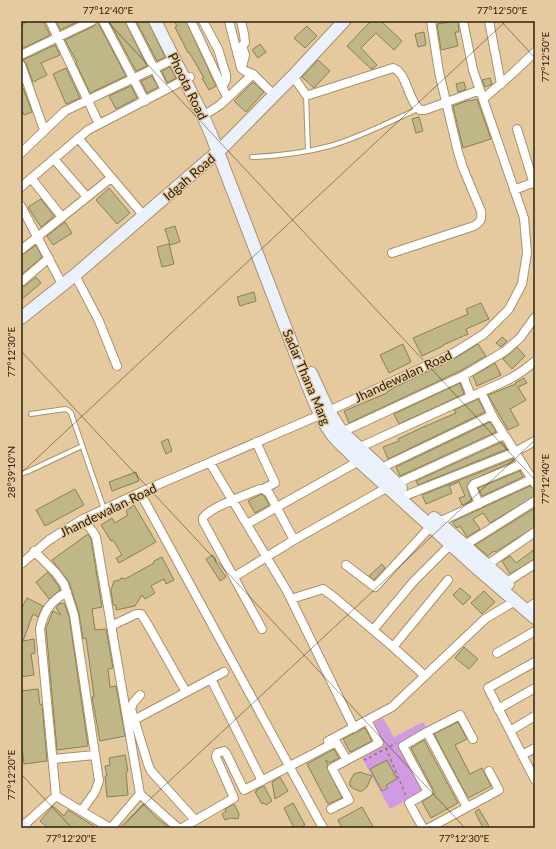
<svg xmlns="http://www.w3.org/2000/svg" width="556" height="849" font-family="Lato,sans-serif">
  <rect width="100%" height="100%" fill="#e5c99f"/>
  <path fill="#d19be3" d="M383 718 394 737 423 722 428 730 400 746 424 791 390 809 361 756 383 744 373 724Z"/>
  <path fill="#c0b788" stroke="#898053" d="M21 21H43L50 35 21 49Z
    M59 21H79L60 30 57 22Z
    M97 21 126 76 90 93 76 63 77 62 65 40 94 26Z
    M109 21H125L147 66 136 71Z
    M136 21H148L165 57 157 61Z
    M174 21H186L216 86 209 90 202 78H204L189 52 188 53 175 27 177 26Z
    M371 21H381L402 41 394 50 376 33 361 48 377 65 374 68 371 69 347 46Z
    M458 21 459 32H455L458 46 441 50 437 24Z
    M307 26 317 36 305 48 294 38Z
    M424 32 426 45 418 47 415 34Z
    M260 44 266 52 258 58 252 50Z
    M55 45 60 55 41 63 47 75 33 82 26 63 23 60Z
    M318 60 330 71 314 88 302 77Z
    M170 67 176 78 167 83 162 71Z
    M66 68 80 98 66 104 53 74Z
    M152 76 158 87 147 93 141 81Z
    M490 78 492 84 485 87 482 80Z
    M253 82 264 92 246 112 234 101Z
    M464 82 466 89 458 92 456 84Z
    M131 86 137 98 116 109 109 96Z
    M21 88H23L32 112 24 115 21 108Z
    M477 99 491 139 463 148 453 106 469 100 470 101Z
    M419 117 423 131 416 133 412 119Z
    M109 188 130 213 117 224 96 200Z
    M41 199 54 216 41 227 28 207Z
    M65 222 72 233 53 245 47 236Z
    M175 226 180 242 170 245 165 229Z
    M169 244 174 264 162 267 157 247Z
    M36 245 42 257 21 275V255L24 254Z
    M36 277 41 283 21 300V287L25 286Z
    M254 292 256 301 240 306 237 297Z
    M481 303 489 319 466 329 468 334 443 345V346L422 356 413 338 468 314 466 309Z
    M502 337 507 341 501 347 496 343Z
    M403 344 411 362 389 373 380 355Z
    M478 344 486 356 460 371 349 423 344 411 387 393V392L395 387 454 359Z
    M517 347 525 356 512 369 503 359Z
    M495 363 501 375 477 386 473 376Z
    M524 378 527 383 518 387 526 400 510 409 519 425 508 430 488 395 516 384 515 383Z
    M460 383 464 394 399 424 394 414Z
    M478 399 485 412 388 459 383 447 399 441 398 439 419 429 456 413 454 410Z
    M490 422 496 432 400 476 396 467Z
    M168 439 172 451 166 454 161 442Z
    M502 442 507 449 418 485 416 481Z
    M513 459 514 461 470 481 467 487 472 501 462 505 459 498 465 496 459 482 449 486 452 493 426 504 422 495Z
    M520 471 523 477 482 496 478 488Z
    M136 472 139 481 112 491 109 482Z
    M530 486 535 489V496L490 523 483 513 473 519 480 529 467 537 460 526 457 528 452 522Z
    M75 489 84 505 45 526 36 510Z
    M261 494 265 497 269 505 255 513 248 501Z
    M134 505 156 542 119 563 116 558 122 555 113 540 111 541 101 525 112 518 115 523 128 515 126 511Z
    M535 508V527L495 552 494 551 488 556 475 545Z
    M88 534 91 539 102 607 92 609 95 630 106 629 113 668 108 669 110 687 116 686 125 736 100 741 92 697H94L93 689 86 638 83 639 79 613 69 582 52 560Z
    M535 549V559L510 574 502 561 510 556 516 563Z
    M213 555 216 560 215 561 226 577 220 581 206 559Z
    M162 557 174 580 166 584 164 579 151 586 155 593 145 599 142 595 135 606 116 610V605H113L111 590 114 581 120 580 121 578 125 579 154 563V561Z
    M382 564 385 568 374 580 369 576Z
    M48 572 59 587 60 590 49 599 36 582Z
    M460 588 471 597 463 605 453 595Z
    M484 591 495 602 482 614 471 603Z
    M27 598 43 606 38 617 33 614 23 641 34 639 35 653 31 654 34 675 21 677V609Z
    M64 603 69 616 88 746 57 750 46 628 53 611 61 615 56 608 59 604Z
    M464 647 478 659 469 669 455 658Z
    M38 689 40 705 42 704 47 761 24 764 21 738V691Z
    M458 722 467 739 455 745 470 774 482 768 491 786 468 798 434 734Z
    M365 728 372 741 350 752 343 739Z
    M424 740 458 803 431 818 422 802 435 793 411 748Z
    M334 749 339 758 329 763 326 760V761L328 765 327 768 342 798 328 804 307 764Z
    M125 755 128 771 126 772 128 795 107 797 105 776H107L105 766 110 765 109 758Z
    M387 760 397 779 386 785 388 788 382 791 370 769Z
    M360 772 372 776 367 787 362 791H359L354 789 350 786V781L354 774Z
    M280 777 288 791 275 799 272 782Z
    M264 786 272 801 266 805 264 803 262 804 255 792 257 791 256 790Z
    M293 803 305 825 299 828H294L284 808Z
    M143 804 158 819 170 828H122Z
    M234 804 239 814 238 819 231 818 225 820 222 814 226 811 225 809Z
    M53 806 64 816 68 810 97 828H48L40 821Z
    M362 807 374 828H342L338 820Z
    M479 809 490 828H483L475 812Z"/>
  <g fill="none" stroke-linecap="round" stroke-linejoin="round">
    <defs>
      <path id="lane" d="M306 95 308 151
        M252 157C279 156 304 153 330 146 361 137 389 122 418 109
        M31 414 65 409 68 410 71 413 104 509
        M21 474 29 471 82 446"/>
      <path id="street" d="M50 21 99 124
        M103 21 145 101
        M130 21 165 90
        M191 21 227 97
        M203 21 218 49 226 75V80L222 87
        M229 21 241 68 245 71 253 74 274 95
        M241 21 244 34 245 43 242 46 245 55 242 67
        M489 21 501 84
        M21 55 92 21
        M21 65 44 130
        M293 76 306 95H309L393 68C407 72 408 101 420 110H425L480 90
        M483 99 513 73 535 52
        M203 116 220 105 253 74
        M517 129 534 184
        M78 138 144 216
        M21 153 65 111 174 59
        M54 159 87 197
        M31 178 62 217
        M21 187 88 130 190 77
        M514 190 532 183 535 184
        M21 206 62 284
        M21 250 111 178
        M392 253 474 226C481 222 482 219 481 211L463 168 458 152 439 72 431 21
        M75 275 99 321 117 366
        M21 282 49 258
        M463 376 471 396
        M481 392C500 384 519 376 535 361
        M492 415 504 435
        M342 432 463 376 505 351 520 338 535 317
        M256 442 275 483 263 489
        M358 448 481 392 492 415 381 468
        M210 463 287 591 354 728
        M535 477 532 479 515 452 535 441
        M396 484 501 436 506 437 515 452 407 495
        M144 500 323 828
        M479 504 472 487 474 484 522 464
        M83 519 93 532 96 537 140 794 178 828
        M439 522 532 479 535 484
        M247 524 359 461
        M465 545 535 501
        M34 551 56 573 64 584 74 615 99 781 95 792 82 810
        M21 564 49 540 83 519 143 491 320 415 452 354 484 334 509 309 522 284 527 253 524 218 473 70 463 21
        M346 565 375 587 431 526
        M487 565 535 532
        M234 577 294 540 388 487
        M507 582 535 564
        M291 599 323 589 334 597 393 647 424 675
        M525 610 535 603
        M111 626 136 614H141L148 625 186 692
        M262 629 203 521V518C208 508 248 494 260 489H263L269 493 294 540
        M373 630 414 581 451 544
        M393 647 448 580
        M497 653 535 631
        M535 662 488 688 535 780
        M211 679 262 781
        M140 695 133 703 131 709 148 764 151 771 195 820
        M498 709 535 688
        M134 720 224 672
        M510 731 535 716
        M328 741 392 707 485 619 515 601
        M522 755 535 748
        M53 759 95 755
        M56 796 40 629C44 610 51 601 67 592
        M56 796 110 828
        M467 807 427 732 460 715 473 739
        M331 809 349 800 332 768 347 760
        M23 826 56 796
        M111 828 140 794
        M182 828 234 798 216 757 217 753 224 751 226 753 244 790 336 742 347 760 379 743 370 726
        M423 828 409 803 428 792 403 746 427 732
        M429 828 499 790 489 771"/>
      <path id="secondary" d="M155 21 203 116 211 134 308 386C315 403 322 422 334 437 339 443 346 449 352 455L479 570 535 618
        M21 318 75 275 222 148 293 76 344 21
        M311 373 328 410 342 432 381 468 401 488
        M434 518 508 584
        M21 825 25 828"/>
    </defs>
    <use href="#lane" stroke="#ab9169" stroke-width="6"/>
    <use href="#street" stroke="#ab9169" stroke-width="10"/>
    <use href="#secondary" stroke="#ab9169" stroke-width="14"/>
    <path stroke="#8f7b5d" stroke-width="1.5" stroke-dasharray="3 3" stroke-linecap="butt" d="M386 748 406 796
      M364 759 365 760 396 743"/>
    <use href="#lane" stroke="#fff" stroke-width="4"/>
    <use href="#street" stroke="#fff" stroke-width="8"/>
    <use href="#secondary" stroke="#eaf1fb" stroke-width="12"/>
  </g>
  <path fill="none" stroke="#2b2010" stroke-width="1" stroke-opacity="0.45" d="M107 21 535 480M501 21 535 58M21 26 27 21M21 351 465 828M21 473 506 21M21 774 72 828M119 828 535 440"/>
  <g text-anchor="middle" stroke-width="3" stroke-linejoin="round" paint-order="stroke">
    <g font-size="13" fill="#2b2010" stroke="#e5c99f">
      <text transform="translate(188 86) rotate(64)" y="5">Phoota Road</text>
      <text transform="translate(189 177) rotate(-41)" y="5">Idgah Road</text>
      <text transform="translate(403 376) rotate(-25)" y="5">Jhandewalan Road</text>
      <text transform="translate(307 377) rotate(67)" y="5">Sadar Thana Marg</text>
      <text transform="translate(108 510) rotate(-26)" y="5">Jhandewalan Road</text>
    </g>
  </g>
  <rect width="556" height="849" fill="none" stroke="#e5c99f" stroke-width="44"/>
  <rect x="22" y="22" width="512" height="805" fill="none" stroke="#2b2010" stroke-width="1.5"/>
  <g font-size="10" text-anchor="middle" fill="#2b2010">
    <text x="108" y="14">77°12'40"E</text>
    <text x="502" y="14">77°12'50"E</text>
    <text transform="translate(545 57) rotate(-90)" y="4">77°12'50"E</text>
    <text transform="translate(11 352) rotate(-90)" y="4">77°12'30"E</text>
    <text transform="translate(11 472) rotate(-90)" y="4">28°39'10"N</text>
    <text transform="translate(545 479) rotate(-90)" y="4">77°12'40"E</text>
    <text transform="translate(11 775) rotate(-90)" y="4">77°12'20"E</text>
    <text x="71" y="842">77°12'20"E</text>
    <text x="464" y="842">77°12'30"E</text>
  </g>
</svg>
